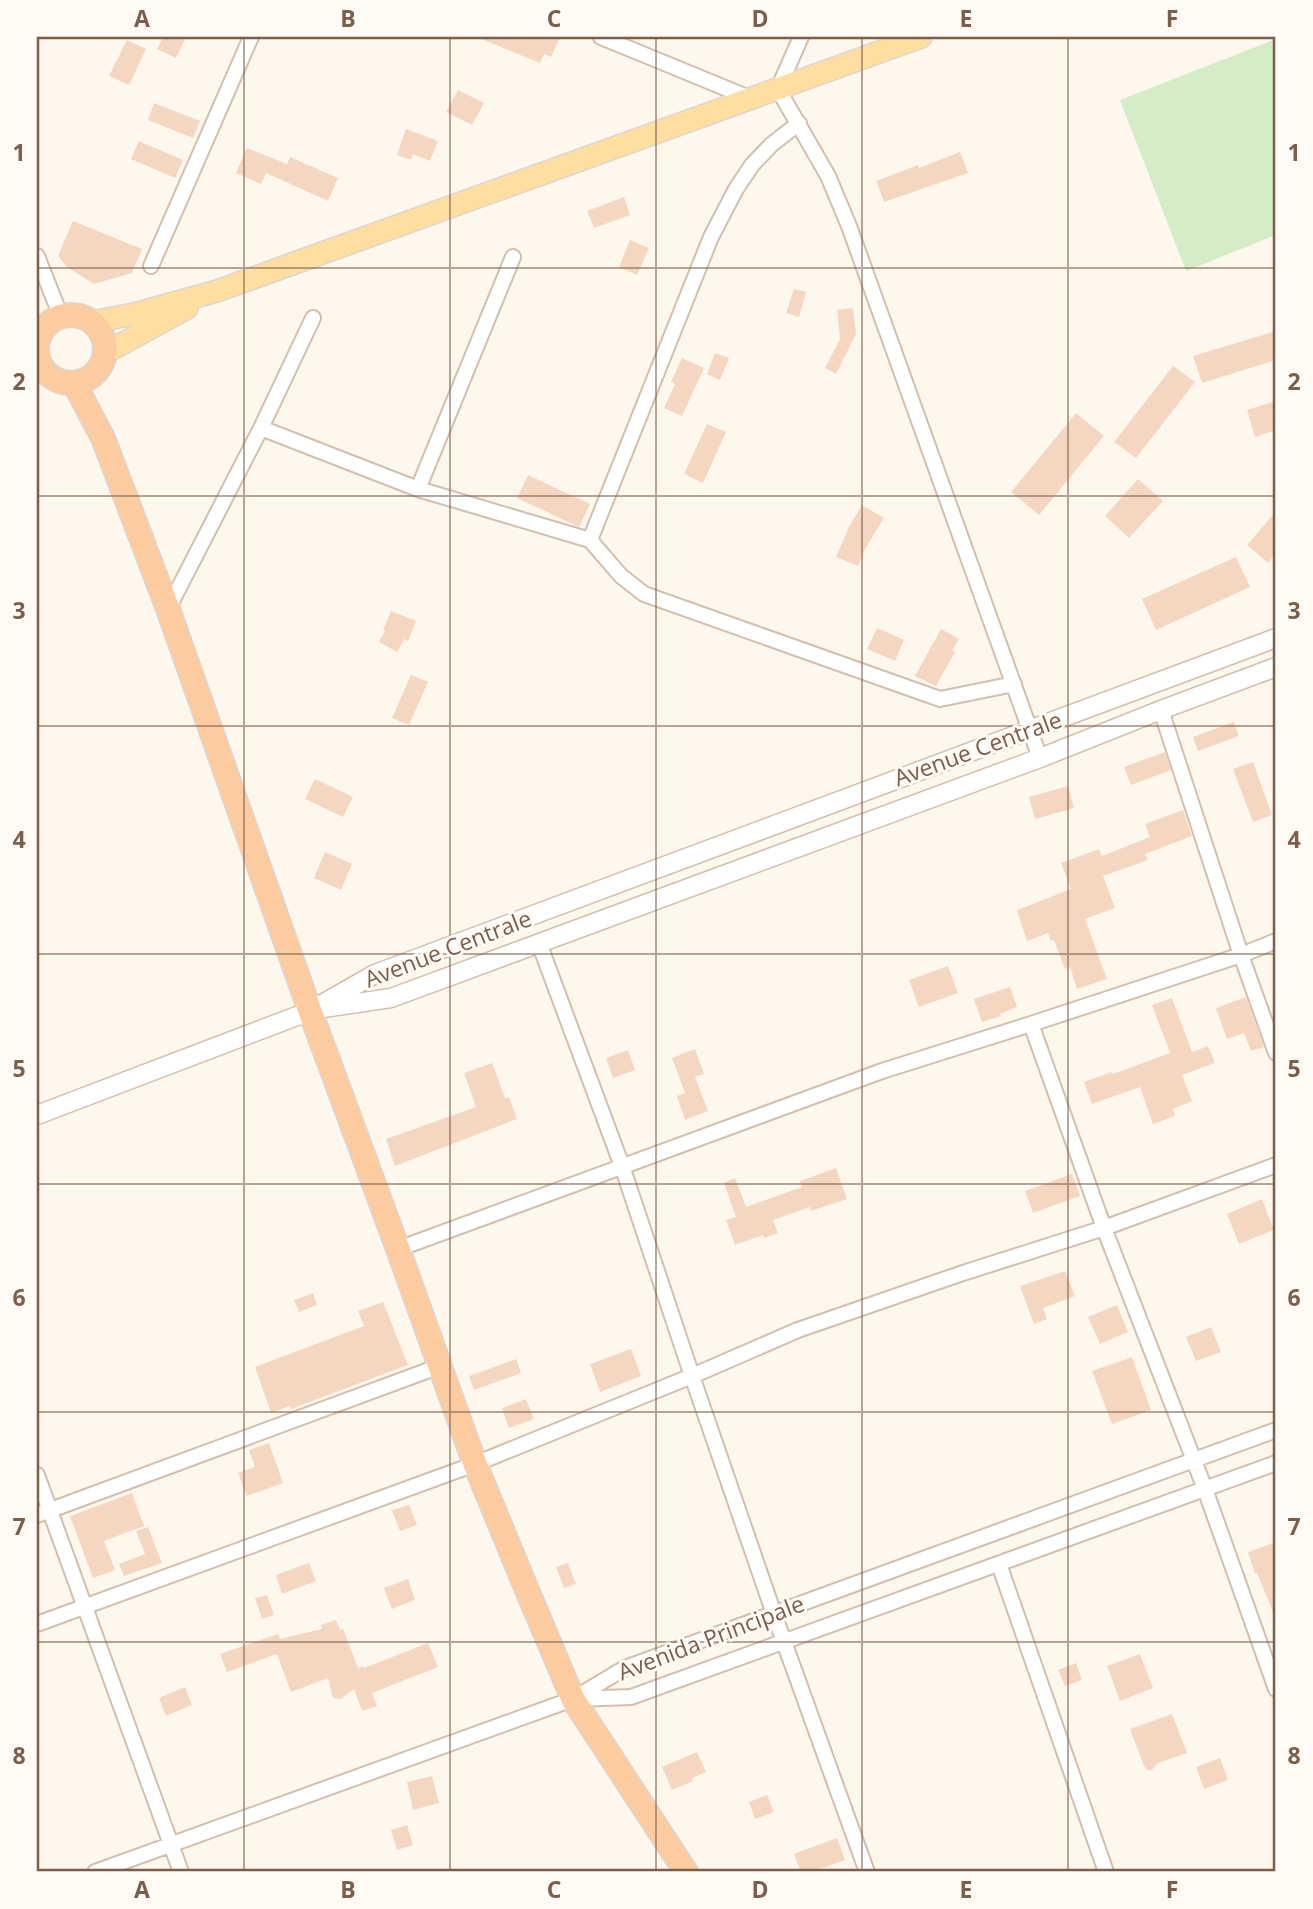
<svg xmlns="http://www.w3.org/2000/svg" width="1313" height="1909" font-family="'Open Sans',sans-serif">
  <rect width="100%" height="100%" fill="#fef7eb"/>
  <path fill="#d5edc7" d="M1276 39V235L1186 271 1120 100Z"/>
  <path fill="#f5d7c1" d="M163 37H186L176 58 157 49Z
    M479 37H560L551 57 544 54 540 63 479 38Z
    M127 40 146 49 129 85 109 76Z
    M458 90 484 103 472 125 446 112Z
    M154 103 200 121 193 138 148 120Z
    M406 129 438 141 430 161 413 154 411 160 397 155Z
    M139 141 183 160 175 178 131 159Z
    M247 148 287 164 290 157 338 178 328 201 266 173 261 184 236 173Z
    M960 152 968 173 884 202 876 181 918 165 919 168Z
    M624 197 630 215 594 228 587 211Z
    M73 221 142 249 132 273 94 284 67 267 58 256Z
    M630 240 649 248 637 275 619 267Z
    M794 289 806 292 799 317 786 313Z
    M853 308 856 334 836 374 825 368 840 339 837 310Z
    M1276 331V360L1202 383 1193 356Z
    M715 353 729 358 720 380 707 374Z
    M682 358 704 368 682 416 664 408 675 384 671 382Z
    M1173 366 1195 382 1136 458 1114 442Z
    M1276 401V430L1255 437 1247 410Z
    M1076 413 1104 436 1039 515 1011 492Z
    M707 424 726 432 703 483 684 474Z
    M528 475 590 504 579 527 517 498Z
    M1138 479 1163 501 1129 538 1105 516Z
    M862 505 884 518 865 549 858 566 836 557 850 525Z
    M1276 511V553L1268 563 1247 545Z
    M1236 557 1250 587 1156 630 1142 599Z
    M391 611 416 621 408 641 404 639 397 652 379 642 385 631 383 630Z
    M877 628 904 640 895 661 867 649Z
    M941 629 959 639 952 651 955 652 936 686 915 676Z
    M411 675 428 682 409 725 392 718Z
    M1234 722 1239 736 1198 751 1193 737Z
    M1165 752 1171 770 1131 785 1124 767Z
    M1253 762 1272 815 1253 822 1233 769Z
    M315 779 353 797 343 817 305 799Z
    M1068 786 1074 808 1035 819 1029 797Z
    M1183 810 1192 836 1145 854 1148 860 1103 876 1115 908 1085 919 1107 979 1077 989 1070 967 1065 969 1054 940 1051 941 1048 933 1027 941 1017 910 1071 889 1061 863 1099 849 1102 856 1150 837 1145 824Z
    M325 852 352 864 341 890 314 878Z
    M948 966 958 993 919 1007 909 980Z
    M1010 987 1017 1007 1000 1014 1001 1016 982 1022 974 999Z
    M1246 997 1264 1047 1251 1051 1244 1033 1227 1039 1216 1008Z
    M1172 998 1192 1052 1208 1046 1215 1063 1182 1075 1192 1101 1173 1109 1175 1116 1153 1124 1140 1087 1092 1104 1084 1082 1112 1072 1113 1074 1170 1053 1152 1005Z
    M695 1049 704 1074 695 1077 708 1111 685 1120 677 1096 685 1093 672 1058Z
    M628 1050 635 1070 613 1078 606 1058Z
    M492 1063 505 1098 509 1097 517 1119 395 1166 386 1139 476 1107 464 1073Z
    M836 1168 847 1199 811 1211 810 1207 773 1220 778 1233 764 1238 763 1235 735 1245 726 1220 736 1217 724 1183 735 1178 746 1207 802 1187 800 1181Z
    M1072 1174 1080 1196 1033 1213 1025 1191Z
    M1262 1199 1274 1230 1239 1244 1227 1214Z
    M1065 1271 1075 1296 1043 1308 1047 1319 1034 1324 1020 1286Z
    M313 1293 317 1305 299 1312 294 1300Z
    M383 1302 408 1365 291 1409 290 1406 271 1413 255 1367 364 1326 358 1311Z
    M1117 1305 1128 1332 1100 1344 1088 1317Z
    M1211 1327 1221 1352 1196 1361 1186 1337Z
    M631 1349 641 1376 600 1392 590 1364Z
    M1132 1357 1151 1410 1112 1424 1092 1371Z
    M516 1359 521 1373 474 1390 469 1376Z
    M526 1399 534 1419 509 1428 502 1408Z
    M269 1443 283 1483 247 1496 238 1473 255 1467 249 1450Z
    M132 1493 144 1526 104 1541 115 1570 93 1578 70 1516Z
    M409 1505 417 1525 400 1531 392 1510Z
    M148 1527 162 1563 124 1576 119 1564 145 1554 136 1531Z
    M1276 1542V1619L1257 1573 1255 1574 1248 1552Z
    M309 1563 316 1581 282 1594 276 1575Z
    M568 1563 576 1584 564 1588 556 1567Z
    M408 1579 415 1600 392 1609 384 1588Z
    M267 1595 274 1615 262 1619 255 1598Z
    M336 1620 340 1630 343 1629 358 1668 363 1666 364 1668 428 1643 438 1667 372 1693 377 1706 362 1711 354 1689 341 1699 333 1698 328 1678 291 1692 277 1654 227 1672 220 1654 278 1634 280 1639 322 1629 321 1625Z
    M1140 1654 1153 1688 1120 1701 1107 1666Z
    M1076 1663 1082 1680 1065 1686 1058 1670Z
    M185 1687 192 1705 166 1716 159 1698Z
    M1172 1714 1187 1753 1158 1763 1152 1770H1147L1144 1766 1130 1729Z
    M697 1752 706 1772 692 1778 693 1781 672 1790 662 1767Z
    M1220 1758 1228 1780 1204 1789 1196 1767Z
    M432 1776 439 1803 413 1810 407 1782Z
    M767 1795 774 1812 755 1819 749 1802Z
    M407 1825 413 1845 397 1850 391 1830Z
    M837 1838 845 1860 812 1872H801L794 1854Z"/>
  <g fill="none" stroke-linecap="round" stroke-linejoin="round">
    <defs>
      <path id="minor" d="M601 37 752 99
        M801 37 778 89 828 176 849 226 1040 758
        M37 256 61 317
        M151 266 251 37
        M261 428 418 489 590 540 621 576 644 594 940 699 1014 684
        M418 489 513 257
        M590 540 711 237 736 189 752 165 771 145 799 123
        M168 609 261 428 313 318
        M1161 710 1241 955 1276 1053
        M539 943 622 1166 692 1376 774 1614 867 1872
        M1031 1024 1104 1228 1205 1489 1276 1689
        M398 1249 882 1071 1031 1024 1241 955 1276 941
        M37 1475 181 1872
        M37 1515 440 1366
        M999 1564 1106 1872
        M37 1624 475 1464 692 1376 798 1330 963 1273 1104 1228 1276 1165
        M574 1699 631 1697 1276 1463
        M95 1872 573 1699 625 1668 1276 1430"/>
      <path id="tertiary" d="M323 1008 391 998 1040 758 1161 710 1276 667
        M37 1115 310 1011 375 974 1276 638"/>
      <path id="primary" d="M92 322 134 314 217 291 921 37
        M105 353 187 308"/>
      <path id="trunk" d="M37 349a34 34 0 1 1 68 0a34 34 0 1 1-68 0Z
        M74 383 103 438 168 609 310 1011 398 1249 475 1464 527 1590 573 1699 686 1872"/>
    </defs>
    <use href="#minor" stroke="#d2bfaf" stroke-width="18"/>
    <use href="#tertiary" stroke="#d2bfaf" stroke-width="21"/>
    <use href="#primary" stroke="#ddd5d0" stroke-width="24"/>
    <use href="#trunk" stroke="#ddd5d0" stroke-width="26"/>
    <use href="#minor" stroke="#fff" stroke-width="14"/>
    <use href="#tertiary" stroke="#fff" stroke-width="18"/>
    <use href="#primary" stroke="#fedfa1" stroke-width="21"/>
    <use href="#trunk" stroke="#fccca0" stroke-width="23"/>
  </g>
  <path fill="none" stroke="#7b5e4b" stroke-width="2" stroke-opacity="0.55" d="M244 37V1872M450 37V1872M656 37V1872M862 37V1872M1068 37V1872M37 268H1276M37 496H1276M37 726H1276M37 954H1276M37 1184H1276M37 1412H1276M37 1642H1276"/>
  <g text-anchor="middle" stroke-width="6" stroke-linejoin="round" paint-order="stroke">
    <g font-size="23" fill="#7b5e4b" stroke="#fffaf3">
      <text transform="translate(978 749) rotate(-20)" y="8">Avenue Centrale</text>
      <text transform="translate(448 949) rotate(-21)" y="8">Avenue Centrale</text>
      <text transform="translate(711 1638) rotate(-21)" y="8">Avenida Principale</text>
    </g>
  </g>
  <rect width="1313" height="1909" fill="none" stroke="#fffaf3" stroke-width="77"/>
  <rect x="38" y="38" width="1236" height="1832" fill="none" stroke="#7b5e4b" stroke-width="2.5"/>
  <g font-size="23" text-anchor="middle" font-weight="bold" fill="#7b5e4b">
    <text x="142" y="27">A</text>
    <text x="348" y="27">B</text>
    <text x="554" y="27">C</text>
    <text x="760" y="27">D</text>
    <text x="966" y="27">E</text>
    <text x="1172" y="27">F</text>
    <text x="19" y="161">1</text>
    <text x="1294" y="161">1</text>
    <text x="19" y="390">2</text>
    <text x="1294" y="390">2</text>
    <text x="19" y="619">3</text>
    <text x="1294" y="619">3</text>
    <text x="19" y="848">4</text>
    <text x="1294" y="848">4</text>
    <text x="19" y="1077">5</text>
    <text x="1294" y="1077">5</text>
    <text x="19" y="1306">6</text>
    <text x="1294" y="1306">6</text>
    <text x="19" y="1535">7</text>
    <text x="1294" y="1535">7</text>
    <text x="19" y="1764">8</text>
    <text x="1294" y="1764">8</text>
    <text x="142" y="1898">A</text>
    <text x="348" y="1898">B</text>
    <text x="554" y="1898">C</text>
    <text x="760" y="1898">D</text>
    <text x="966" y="1898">E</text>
    <text x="1172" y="1898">F</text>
  </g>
</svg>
